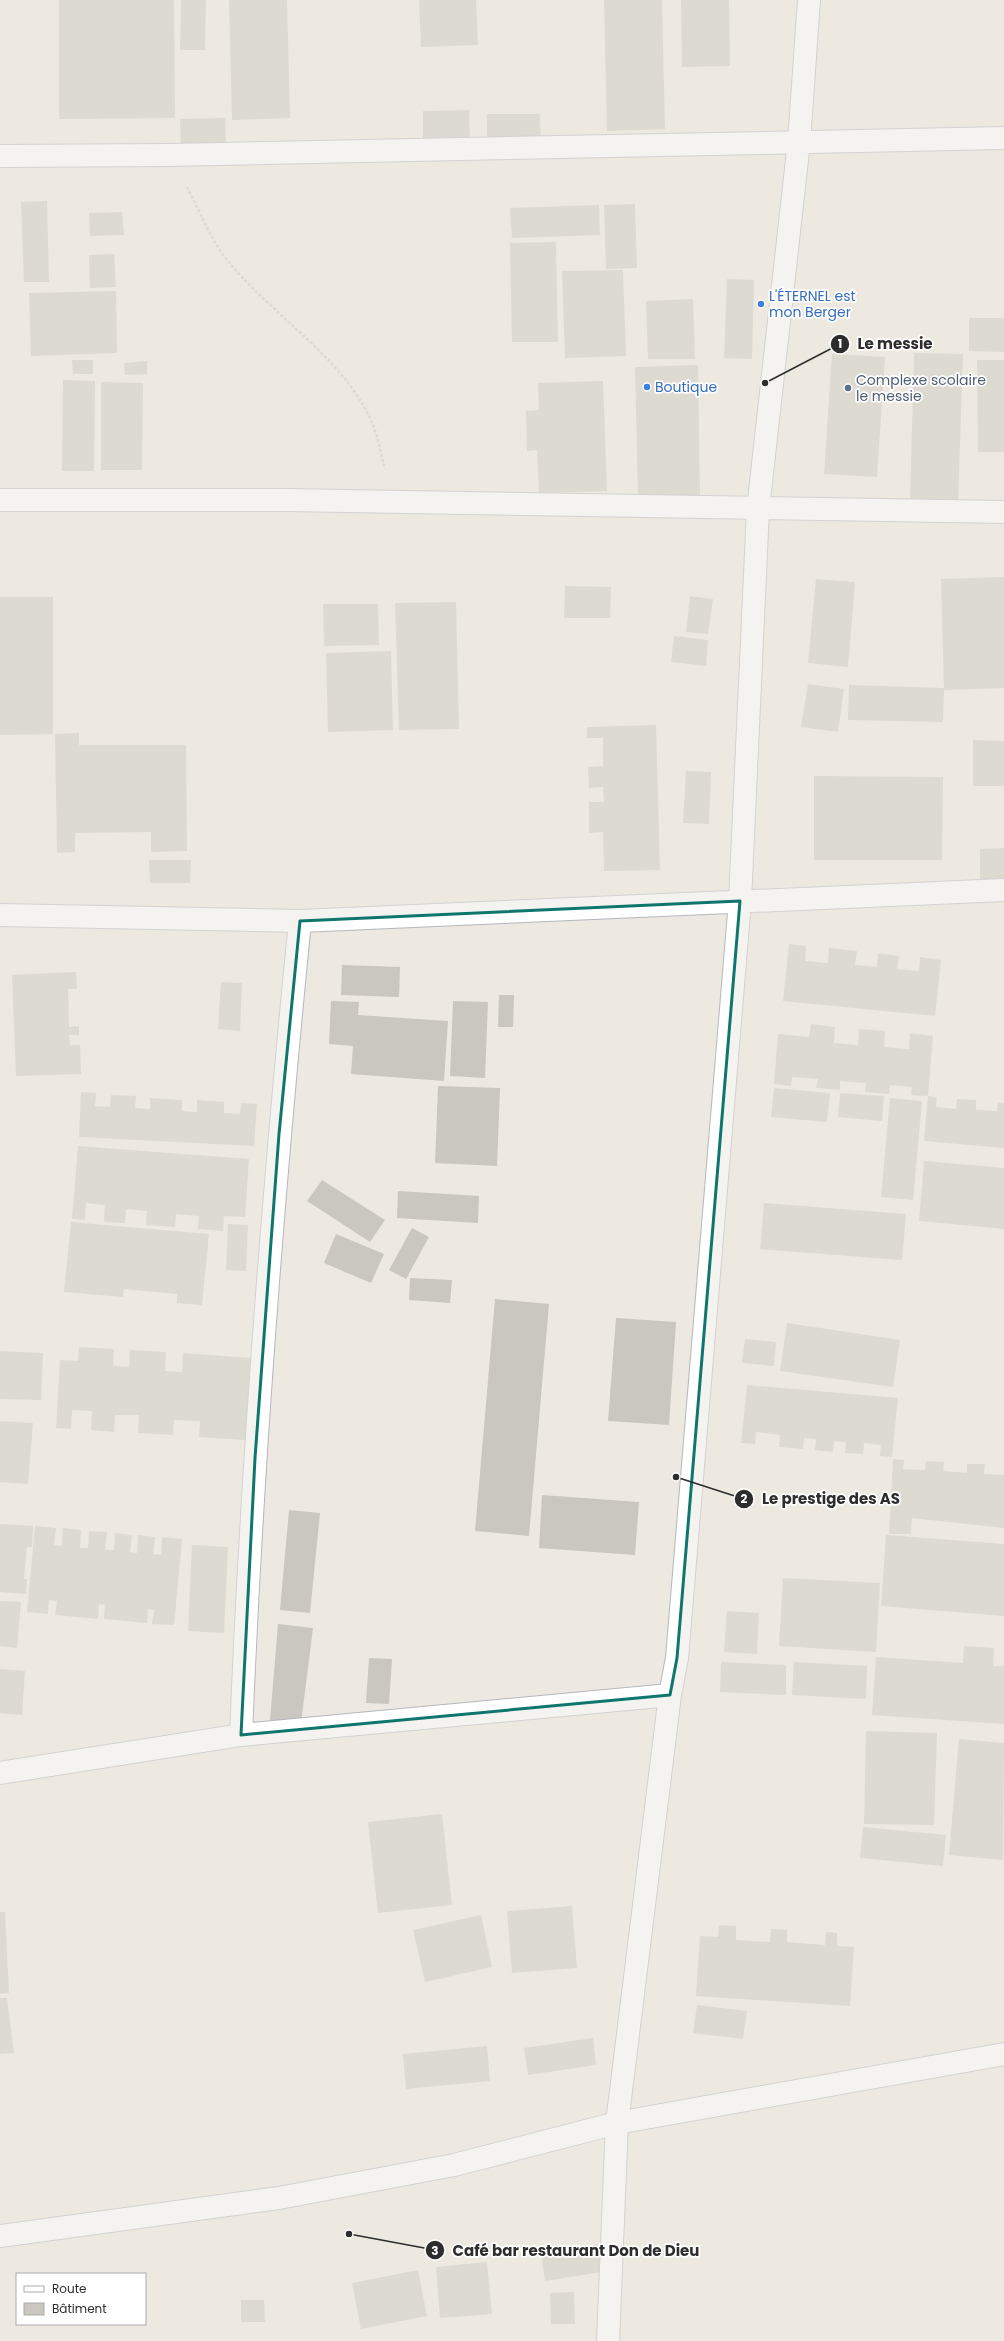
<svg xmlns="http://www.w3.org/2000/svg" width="1004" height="2341" font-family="Poppins,sans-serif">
  <rect width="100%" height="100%" fill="#ede9e1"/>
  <path fill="#c9c7bf" d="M59 0H174L175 118 59 119Z
    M181 0H206L205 50H180Z
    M229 0H287L290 118 232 120Z
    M419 0H476L478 45 421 47Z
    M604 0H662L665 129 607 131Z
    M681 0H729L730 66 682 67Z
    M469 110 470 143H423V111Z
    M487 114H540L541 143H487Z
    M225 118 226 145 181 146 180 119Z
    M47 201 49 282H24L21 202Z
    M635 204 637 268 606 269 604 205Z
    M599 205 600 235 512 238 510 208Z
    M122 212 124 235 90 236 89 213Z
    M556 242 558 342H512L510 243Z
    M114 254 116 287 90 288 89 255Z
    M623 270 626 356 565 358 562 271Z
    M727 279 754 280 752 359 724 358Z
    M116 291 117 353 31 356 29 293Z
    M693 299 695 359H648L646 301Z
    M969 318H1004V352L969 351Z
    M914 353 963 354 958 503 910 502Z
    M832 354 885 357 877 477 824 474Z
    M72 360H93V374H73Z
    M977 360H1004V452H978Z
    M147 361V374L125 375 124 363Z
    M698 365 700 500 638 499 635 367Z
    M63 380 95 381 94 471H62Z
    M603 381 607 491 539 493 537 450 527 451 526 411 539 410 538 383Z
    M101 382 143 383 142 470H101Z
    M1004 577V688L944 690 941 579Z
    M816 579 855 582 848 667 808 663Z
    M565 586 611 587 610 618H564Z
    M690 596 713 599 708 634 686 632Z
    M0 597H53V734L0 735Z
    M456 602 459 729 399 730 395 603Z
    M323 604H378L379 645 324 646Z
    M674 636 708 640 706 666 671 662Z
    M391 651 393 730 328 732 326 653Z
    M808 684 844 689 838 732 801 727Z
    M849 685 944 688 943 722 848 720Z
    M656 725 660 870 604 871 603 832 589 833V802H604L603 787 589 788 588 767 603 766V738H587V727Z
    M79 733V745H186L187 851 151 852V832L75 833V852L57 853 55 734Z
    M973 740 1004 741V786H973Z
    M686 771 711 772 709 824 683 823Z
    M814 776 943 777 942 860H814Z
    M1004 848V882H980V849Z
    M149 860H191L190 883H150Z
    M789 944 806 946 805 961 828 963 829 948 857 951 855 965 877 967 878 953 899 956 897 969 919 971 920 957 941 960 935 1016 783 1001Z
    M342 965 400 967 399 997 341 995Z
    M76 972 77 989H68L69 1027 79 1026V1035H69L70 1045H80L81 1074 16 1076 12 975Z
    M221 982 242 983 240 1031 218 1029Z
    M499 995H514L513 1027H498Z
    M331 1001 359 1002 358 1015 448 1021 444 1081 351 1074 353 1046 329 1044Z
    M453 1001 488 1002 485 1078 450 1076Z
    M811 1024 835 1027 834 1043 858 1045 859 1029 885 1031 884 1047 909 1049 910 1033 933 1036 928 1096 937 1097 936 1107 956 1109 957 1099 976 1100V1110L997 1111 998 1103H1004V1148L924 1141 928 1096 911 1095 912 1087 890 1085 889 1094 865 1092 866 1083 840 1081V1090L816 1088 818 1079 792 1077 791 1086 774 1084 778 1034 809 1037Z
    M438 1086 500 1088 497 1166 435 1163Z
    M774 1088 830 1093 827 1122 771 1117Z
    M81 1092 96 1093 95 1106 110 1107 111 1095 136 1096 135 1108 150 1109V1098L182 1100V1111L197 1112V1100L224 1102V1113L240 1114 241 1103 257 1104 254 1146 79 1137Z
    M840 1093 884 1096 882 1121 838 1117Z
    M890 1098 922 1101 913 1200 881 1197Z
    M78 1146 249 1159 245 1217 224 1216 223 1231 198 1229 199 1216 176 1214 175 1227 146 1225 147 1211 126 1209 125 1223 104 1222 105 1205 86 1203 85 1220 72 1219Z
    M924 1161 1004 1168V1229L919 1221Z
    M322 1180 385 1220 370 1242 307 1201Z
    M398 1191 479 1196 478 1223 397 1218Z
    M764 1203 906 1214 902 1260 760 1249Z
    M71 1222 209 1234 202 1305 177 1303V1294L124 1289 123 1297 64 1292Z
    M228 1224 248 1225 246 1271 226 1270Z
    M412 1228 429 1237 406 1279 389 1270Z
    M336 1234 384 1254 371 1283 324 1263Z
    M410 1278 452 1280 450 1303 409 1300Z
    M495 1299 549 1304 529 1536 475 1531Z
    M616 1318 676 1322 669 1425 608 1421Z
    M787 1323 900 1340 893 1387 780 1371Z
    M745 1339 776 1342 774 1366 742 1363Z
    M79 1347 114 1349 113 1366 129 1367 130 1350 166 1352 165 1371 182 1372 183 1353 251 1358 245 1440 199 1437 200 1421 174 1420 173 1435 138 1433 139 1415H115L114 1432 91 1430 92 1411 72 1410 71 1429 56 1428 60 1360 78 1361Z
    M0 1351 43 1353 41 1400 0 1399Z
    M747 1385 898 1398 892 1457 880 1456 881 1445 864 1443 863 1454 845 1453 846 1442 834 1441 833 1452 815 1450 816 1439 804 1438 803 1449 779 1447 780 1435 756 1432 755 1444 741 1443Z
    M0 1421 33 1423 28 1484 0 1482Z
    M893 1459 904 1460 903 1469 925 1470 926 1461 944 1462 943 1471 967 1473V1464H985L984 1474 1004 1475V1528L912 1518 911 1534H889Z
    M542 1495 639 1502 635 1555 539 1548Z
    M289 1510 320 1513 310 1613 280 1610Z
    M0 1524 33 1526 32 1547H27L24 1579H27L26 1594 0 1592Z
    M35 1526 56 1528 54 1545 62 1546 63 1528 81 1530 80 1548H88L89 1531 107 1532 105 1550H114L115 1533 132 1535 130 1552 137 1553 138 1535 155 1537 153 1554 161 1555 162 1537 182 1539 174 1625 152 1624 154 1610 148 1609 147 1623 104 1619 105 1605 99 1604 98 1619 55 1615 57 1601 49 1600 48 1614 27 1612Z
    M886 1535 1004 1544V1616L881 1606Z
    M192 1545 228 1547 224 1633 188 1631Z
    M783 1578 880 1583 876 1652 779 1646Z
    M0 1601 21 1602 17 1648 0 1646Z
    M727 1611 759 1613 757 1654 724 1652Z
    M278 1624 313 1628 301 1723 270 1720Z
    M964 1646 994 1648 993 1666H1004V1724L872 1715 876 1657 963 1663Z
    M369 1658 392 1659 389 1704 366 1703Z
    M721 1662 786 1665V1695L720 1692Z
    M794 1662 867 1666 866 1699 792 1695Z
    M0 1669 25 1671 22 1715 0 1713Z
    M866 1731 937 1733 934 1825 864 1824Z
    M959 1739 1004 1743 1003 1860 949 1855Z
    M442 1814 452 1905 378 1913 368 1822Z
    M863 1827 946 1835 943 1866 860 1858Z
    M572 1906 577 1968 512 1973 507 1911Z
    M0 1912H5L9 1993 0 1994Z
    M481 1915 492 1967 425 1982 413 1930Z
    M719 1925 736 1926V1940L770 1942 771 1929 787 1930V1942L825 1945 826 1932 837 1933V1946L854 1947 850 2006 696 1996 700 1936 718 1937Z
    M0 1998H7L14 2053 0 2054Z
    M697 2005 747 2011 743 2039 693 2033Z
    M593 2038 596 2065 528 2075 524 2048Z
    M487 2046 490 2081 406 2089 403 2054Z
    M598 2244 602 2272 545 2281 541 2253Z
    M487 2262 492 2314 440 2318 436 2267Z
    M418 2270 427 2316 361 2329 352 2283Z
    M574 2292 575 2324H551L550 2293Z
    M241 2300H264L265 2322H241Z"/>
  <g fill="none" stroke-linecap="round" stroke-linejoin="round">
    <defs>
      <path id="street" d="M0 156 170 155 1004 138
        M0 500H287L1004 512
        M0 915 300 921 1004 890
        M241 1735C252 1463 273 1192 300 921
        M0 1773 241 1735 670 1695
        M0 2236 279 2198 454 2165 617 2123 1004 2054
        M608 2341 617 2123 670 1695 677 1658 740 901 758 509 799 142 809 0"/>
    </defs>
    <use href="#street" stroke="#b5b6bf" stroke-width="24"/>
    <path stroke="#c8c8c8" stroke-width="2.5" stroke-dasharray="3 2" stroke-linecap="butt" d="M187 187C199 209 209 236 224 256 268 313 334 349 368 414 377 430 380 451 385 469"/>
    <use href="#street" stroke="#fff" stroke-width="22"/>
  </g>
  <path d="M0 0H1004V2341H0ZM740 901 677 1658 670 1695 241 1735 255 1458 279 1134 300 921Z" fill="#ede9e1" fill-opacity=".55" fill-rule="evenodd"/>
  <path fill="none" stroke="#0f766e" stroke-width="3" stroke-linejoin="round" d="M740 901 677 1658 670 1695 241 1735 255 1458 279 1134 300 921Z"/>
  <g fill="#3f7fe0" stroke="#fff" stroke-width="1.5">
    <circle cx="761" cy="304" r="4"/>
    <circle cx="647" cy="387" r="4"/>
  </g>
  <circle fill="#5c6f8a" stroke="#fff" stroke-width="1.5" cx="848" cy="388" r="4"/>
  <g text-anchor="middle" stroke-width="3.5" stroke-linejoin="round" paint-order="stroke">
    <g font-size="14" fill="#366cbe" stroke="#fff" text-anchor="start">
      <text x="769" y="301">L'ÉTERNEL est<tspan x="769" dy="16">mon Berger</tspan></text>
      <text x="655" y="392">Boutique</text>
    </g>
    <g font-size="14" fill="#4e5e75" stroke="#fff" text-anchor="start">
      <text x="856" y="385">Complexe scolaire<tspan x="856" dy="16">le messie</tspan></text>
    </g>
  </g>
  <path fill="none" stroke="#2d2d2d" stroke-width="1.5" d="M765 383L840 344M676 1477L744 1499M349 2234L435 2250"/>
  <g fill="#2d2d2d" stroke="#fff" stroke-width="1.5">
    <circle cx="765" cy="383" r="4"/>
    <circle cx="676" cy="1477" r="4"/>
    <circle cx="349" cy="2234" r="4"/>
    <circle cx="840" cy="344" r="10"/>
    <circle cx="744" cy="1499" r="10"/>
    <circle cx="435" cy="2250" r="10"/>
  </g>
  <g font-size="12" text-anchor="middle" font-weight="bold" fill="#fff">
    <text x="840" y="348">1</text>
    <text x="744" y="1503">2</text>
    <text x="435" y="2255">3</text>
  </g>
  <g font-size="15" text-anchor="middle" font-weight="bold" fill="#2d2d2d" stroke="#fff" stroke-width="3.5" stroke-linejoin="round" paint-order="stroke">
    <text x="895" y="349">Le messie</text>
    <text x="831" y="1504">Le prestige des AS</text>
    <text x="576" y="2256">Café bar restaurant Don de Dieu</text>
  </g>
  <rect x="16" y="2273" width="130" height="52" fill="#ffffff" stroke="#ababab"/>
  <rect x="24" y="2286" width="20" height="6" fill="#ffffff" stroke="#ababab"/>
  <text x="52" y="2293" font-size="12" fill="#2d2d2d">Route</text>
  <rect x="24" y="2303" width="20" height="12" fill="#c9c7bf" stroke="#ababab"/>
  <text x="52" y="2313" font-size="12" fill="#2d2d2d">Bâtiment</text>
</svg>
